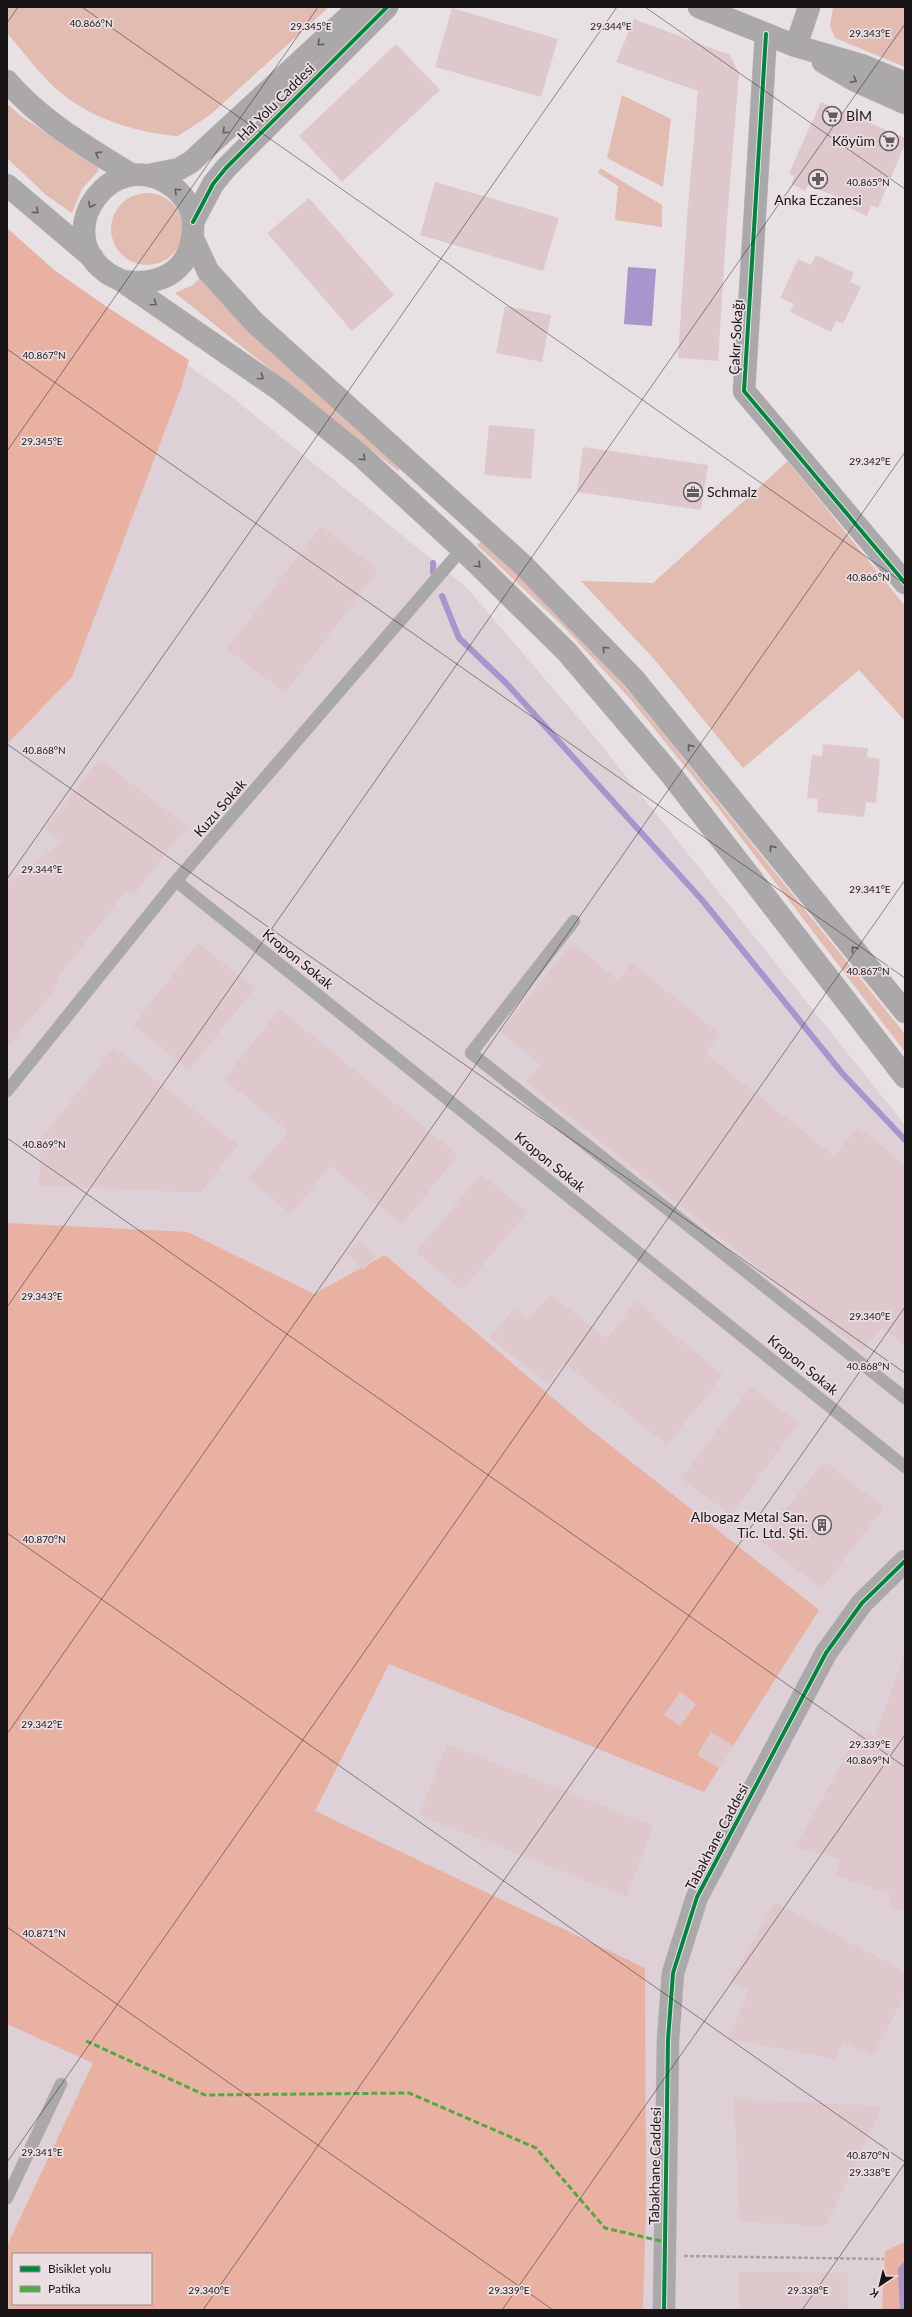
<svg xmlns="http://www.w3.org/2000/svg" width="912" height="2317" font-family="Lato,sans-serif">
  <rect width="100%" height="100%" fill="#e7e1e4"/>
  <path fill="#ddd0d6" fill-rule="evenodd" d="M7 228 54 270 228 394 467 588 593 735 905 1125V2242L885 2251 882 2310H7ZM13 2254H151V2304H13Z"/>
  <path fill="#e2bbb1" d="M7 7H329L210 115 178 136C132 132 88 118 53 86 36 70 22 50 7 33Z
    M833 7H905V67L835 38 830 26Z
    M622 95 671 119 663 187 607 158Z
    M7 104 22 117 98 166V171L82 189 72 213 46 195 7 158Z
    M600 168 662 205V227L615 220 618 186 598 173Z
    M111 229a36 36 0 1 1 72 0a36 36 0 1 1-72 0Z
    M206 271 401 469 398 471 175 293 193 285Z
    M788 461 905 606V721L859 670 743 768 654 659 581 581 653 583Z
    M482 541 568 624 633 696 905 1034V1052L716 805 631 700 564 627 477 545Z"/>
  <path fill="#e8b1a2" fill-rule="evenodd" d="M7 228 54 270 107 307 189 360 181 388 72 677 7 744Z
    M7 1223 188 1232 314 1294 385 1255 587 1427 819 1610 704 1792 389 1664 315 1811 645 1968 646 2206 643 2310H7V2246L93 2063 7 2024ZM13 2254H151V2304H13Z
    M905 2242V2310H882L885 2251Z"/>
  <path fill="#a994ce" d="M628 267 656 269 652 326 624 324Z"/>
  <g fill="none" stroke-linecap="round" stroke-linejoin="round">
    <path stroke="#a994ce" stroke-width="6" d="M433 572V563
      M442 596 459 638 507 684 702 900 842 1073 905 1140
      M903 2310 901 2270 905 2265"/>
  </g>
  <path fill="#dfc8cc" d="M452 8 558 39 541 97 435 67Z
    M634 19 730 55 739 73 727 220 718 361 678 358 687 218 698 91 616 62Z
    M396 44 440 90 342 182 299 136Z
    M821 102 905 138V144L878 208 871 205 867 216 850 208 852 203 808 185 805 191 791 184 794 176 789 173Z
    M435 182 559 218 543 271 420 235Z
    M309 198 394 295 352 331 267 233Z
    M816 255 854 273 850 282 861 287 843 324 836 321 831 332 790 312 794 304 780 298 798 259 811 265Z
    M505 306 551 315 542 362 496 353Z
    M489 425 535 429 531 479 484 475Z
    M583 447 708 465 701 510 577 492Z
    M321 526 378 570 285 693 227 649Z
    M823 744 868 748 867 757 880 759 876 803 866 802 864 817 817 812 818 799 807 798 812 755 822 756Z
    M99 759 187 826 133 896 126 891 55 981 59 984 7 1047V884L62 842 45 829Z
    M198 943 255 988 189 1070 133 1025Z
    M572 943 618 980 632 963 720 1034 705 1053 834 1156 858 1127 905 1165V1346L882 1327 862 1351 526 1082 540 1064 500 1032Z
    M280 1009 458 1155 402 1224 330 1166 291 1214 248 1179 288 1131 224 1079Z
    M114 1047 238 1145 200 1193 39 1185 41 1139Z
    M481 1174 527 1212 462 1290 416 1252Z
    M359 1240 376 1256 364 1270 346 1253Z
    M550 1294 607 1339 636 1301 656 1316 654 1318 723 1375 667 1445 564 1363 548 1384 490 1338 514 1309 528 1320Z
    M750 1387 799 1423 731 1515 681 1478Z
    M824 1461 884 1508 821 1589 761 1541Z
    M903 1658H905V1912L890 1907V1894L836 1876 840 1859 795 1848 860 1730 875 1736Z
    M680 1692 696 1704 680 1726 664 1715Z
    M711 1732 733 1746 719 1768 697 1755Z
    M447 1744 654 1826 626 1897 419 1815Z
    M775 1902 905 1972V1996L873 2055 843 2042 835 2059 728 2039 749 1991 730 1982Z
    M734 2099 882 2106 826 2226 740 2222Z
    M739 2271 848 2273 847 2310H739Z"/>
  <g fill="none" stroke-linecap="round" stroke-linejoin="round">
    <defs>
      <path id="lane" d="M176 881 905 1467
        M574 921 471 1053 905 1398
        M7 1091 176 881 462 549
        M7 2198 61 2084"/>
      <path id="street" d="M766 34 744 391 905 583
        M664 2310 668 2040 673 1973 697 1897 826 1653 862 1603 905 1561"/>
      <path id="secondary" d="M699 7 796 46 861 65 905 83
        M796 46 809 7
        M823 62 856 81 905 103
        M7 81C41 121 87 147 132 175
        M149 175 179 169 191 162 359 7
        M7 185 93 258
        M193 222 213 184 226 168 387 7
        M193 239 208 271 254 322 522 564 634 679 905 1012
        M122 281C162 287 193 270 193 226 194 211 185 196 173 187 114 142 49 231 106 272 111 276 117 278 122 281L280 390 359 454 462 549 567 652 669 772 905 1077"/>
    </defs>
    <use href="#lane" stroke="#c1bdbf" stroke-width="13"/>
    <use href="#street" stroke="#c1bdbf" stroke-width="23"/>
    <use href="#secondary" stroke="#c1bdbf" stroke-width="23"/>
    <path stroke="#a6a3a4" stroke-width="2.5" stroke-dasharray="4 2" stroke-linecap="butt" d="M684 2256 884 2259"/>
    <use href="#lane" stroke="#aba8aa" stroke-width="12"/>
    <use href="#street" stroke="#aba8aa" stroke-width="22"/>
    <use href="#secondary" stroke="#aba8a9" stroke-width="22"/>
    <path stroke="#52a942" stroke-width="3" stroke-dasharray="6 3" stroke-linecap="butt" d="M86 2041 205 2095 409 2093 536 2148 605 2228 665 2242"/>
    <defs>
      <path id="cycleway" d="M766 34 744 391 905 583
        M193 222 213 184 226 168 387 7
        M664 2310 668 2040 673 1973 697 1897 826 1653 862 1603 905 1561"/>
    </defs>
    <use href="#cycleway" stroke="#eadee3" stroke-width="6"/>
    <use href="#cycleway" stroke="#00873e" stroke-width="4"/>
  </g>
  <defs><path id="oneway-chevron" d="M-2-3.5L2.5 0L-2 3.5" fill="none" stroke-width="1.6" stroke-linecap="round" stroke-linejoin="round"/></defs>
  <g stroke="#625e60">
    <use href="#oneway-chevron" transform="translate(320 43) rotate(137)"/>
    <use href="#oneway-chevron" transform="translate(854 80) rotate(28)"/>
    <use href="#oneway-chevron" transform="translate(225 131) rotate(137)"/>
    <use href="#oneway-chevron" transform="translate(98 154) rotate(-148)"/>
    <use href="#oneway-chevron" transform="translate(177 191) rotate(-136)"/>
    <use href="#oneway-chevron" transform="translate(91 205) rotate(117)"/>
    <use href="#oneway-chevron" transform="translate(36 211) rotate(40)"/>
    <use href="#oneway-chevron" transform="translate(154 303) rotate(35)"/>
    <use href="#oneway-chevron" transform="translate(261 377) rotate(35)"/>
    <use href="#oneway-chevron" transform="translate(363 458) rotate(42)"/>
    <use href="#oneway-chevron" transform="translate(478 565) rotate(46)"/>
    <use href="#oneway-chevron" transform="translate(605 649) rotate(-134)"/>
    <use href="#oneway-chevron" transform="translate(690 747) rotate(-129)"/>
    <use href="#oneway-chevron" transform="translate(772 848) rotate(-129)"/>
    <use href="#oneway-chevron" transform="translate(854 949) rotate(-129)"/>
  </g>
  <path fill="none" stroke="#191517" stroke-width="1" stroke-opacity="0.45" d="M82 7 905 584M645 7 905 189M7 23 18 7M7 349 905 978M7 451 318 7M7 744 905 1373M7 879 617 7M7 1138 905 1767M7 1307 905 24M7 1533 905 2162M7 1734 905 452M7 1927 553 2310M7 2162 905 880M203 2310 905 1307M502 2310 905 1735M802 2310 905 2163"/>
  <defs>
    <symbol id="supermarket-ring" viewBox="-11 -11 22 22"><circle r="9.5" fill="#eadee3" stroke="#615c5f" stroke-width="1.5"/><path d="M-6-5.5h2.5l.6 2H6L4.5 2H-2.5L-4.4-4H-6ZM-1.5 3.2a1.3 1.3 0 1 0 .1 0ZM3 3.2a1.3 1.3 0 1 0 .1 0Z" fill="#615c5f"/></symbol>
    <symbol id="pharmacy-ring" viewBox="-11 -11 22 22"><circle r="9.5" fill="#eadee3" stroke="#615c5f" stroke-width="1.5"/><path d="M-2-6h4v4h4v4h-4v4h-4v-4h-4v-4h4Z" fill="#615c5f"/></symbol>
    <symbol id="office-ring" viewBox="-11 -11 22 22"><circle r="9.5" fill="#eadee3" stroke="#615c5f" stroke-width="1.5"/><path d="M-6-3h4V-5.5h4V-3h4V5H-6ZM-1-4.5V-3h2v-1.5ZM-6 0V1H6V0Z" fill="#615c5f"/></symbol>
    <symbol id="building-ring" viewBox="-11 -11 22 22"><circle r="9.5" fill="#eadee3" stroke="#615c5f" stroke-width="1.5"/><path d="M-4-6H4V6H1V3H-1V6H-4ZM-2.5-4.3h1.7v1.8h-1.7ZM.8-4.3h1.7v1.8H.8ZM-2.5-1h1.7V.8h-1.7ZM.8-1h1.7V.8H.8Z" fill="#615c5f"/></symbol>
  </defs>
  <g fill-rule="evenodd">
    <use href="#supermarket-ring" x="821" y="105" width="22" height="22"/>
    <use href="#supermarket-ring" x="878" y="130" width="22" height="22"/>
    <use href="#pharmacy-ring" x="807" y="168" width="22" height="22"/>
    <use href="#office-ring" x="682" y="481" width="22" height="22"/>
    <use href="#building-ring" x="811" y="1514" width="22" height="22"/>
  </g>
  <g text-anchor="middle" stroke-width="3.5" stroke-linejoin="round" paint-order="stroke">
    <g font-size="14" fill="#191517" stroke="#eadee3">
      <text transform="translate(276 102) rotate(-45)" y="5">Hal Yolu Caddesi</text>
      <text transform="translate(736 337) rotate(-87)" y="5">Çakır Sokağı</text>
      <text transform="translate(220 808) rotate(-49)" y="5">Kuzu Sokak</text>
      <text transform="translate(298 959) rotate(39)" y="5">Kropon Sokak</text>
      <text transform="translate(550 1162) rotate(39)" y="5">Kropon Sokak</text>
      <text transform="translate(803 1365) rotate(39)" y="5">Kropon Sokak</text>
      <text transform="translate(717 1837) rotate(-62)" y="5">Tabakhane Caddesi</text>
      <text transform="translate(655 2166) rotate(-89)" y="5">Tabakhane Caddesi</text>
    </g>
    <g font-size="14" fill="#191517" stroke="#eadee3" text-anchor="start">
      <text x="846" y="121">BİM</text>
      <text x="875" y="146" text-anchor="end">Köyüm</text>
      <text x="818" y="205" text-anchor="middle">Anka Eczanesi</text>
      <text x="707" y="497">Schmalz</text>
      <text x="808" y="1522" text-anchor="end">Albogaz Metal San.<tspan x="808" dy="16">Tic. Ltd. Şti.</tspan></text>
    </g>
  </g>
  <g font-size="10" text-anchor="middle" fill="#191517" stroke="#eadee3" stroke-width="3.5" stroke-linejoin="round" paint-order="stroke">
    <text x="91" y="27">40.866°N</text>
    <text x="311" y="30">29.345°E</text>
    <text x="611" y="30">29.344°E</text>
    <text x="870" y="37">29.343°E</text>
    <text x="868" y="186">40.865°N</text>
    <text x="44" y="359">40.867°N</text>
    <text x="42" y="445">29.345°E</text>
    <text x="870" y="465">29.342°E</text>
    <text x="868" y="581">40.866°N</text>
    <text x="44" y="754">40.868°N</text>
    <text x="42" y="873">29.344°E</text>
    <text x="870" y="893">29.341°E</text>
    <text x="868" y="975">40.867°N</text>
    <text x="44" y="1148">40.869°N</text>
    <text x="42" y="1300">29.343°E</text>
    <text x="870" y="1320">29.340°E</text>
    <text x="868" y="1370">40.868°N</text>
    <text x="44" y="1543">40.870°N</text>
    <text x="42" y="1728">29.342°E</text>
    <text x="870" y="1748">29.339°E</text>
    <text x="868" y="1764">40.869°N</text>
    <text x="44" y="1937">40.871°N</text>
    <text x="42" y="2156">29.341°E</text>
    <text x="868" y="2159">40.870°N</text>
    <text x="870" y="2176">29.338°E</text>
    <text x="209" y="2294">29.340°E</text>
    <text x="509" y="2294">29.339°E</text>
    <text x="808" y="2294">29.338°E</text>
  </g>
  <rect width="912" height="2317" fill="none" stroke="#191517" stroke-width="16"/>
  <rect x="12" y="2253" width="140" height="52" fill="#eadee3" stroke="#968e91"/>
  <rect x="20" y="2266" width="20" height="6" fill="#00873e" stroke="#968e91"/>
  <text x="48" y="2273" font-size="12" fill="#191517">Bisiklet yolu</text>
  <rect x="20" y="2286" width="20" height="6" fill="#52a942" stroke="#968e91"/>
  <text x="48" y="2293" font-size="12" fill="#191517">Patika</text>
  <g transform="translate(880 2285) rotate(215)" stroke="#eadee3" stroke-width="3" paint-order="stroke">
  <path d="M0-3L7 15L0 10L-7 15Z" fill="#191517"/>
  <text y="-6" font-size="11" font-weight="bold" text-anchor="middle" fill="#191517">K</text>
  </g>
</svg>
